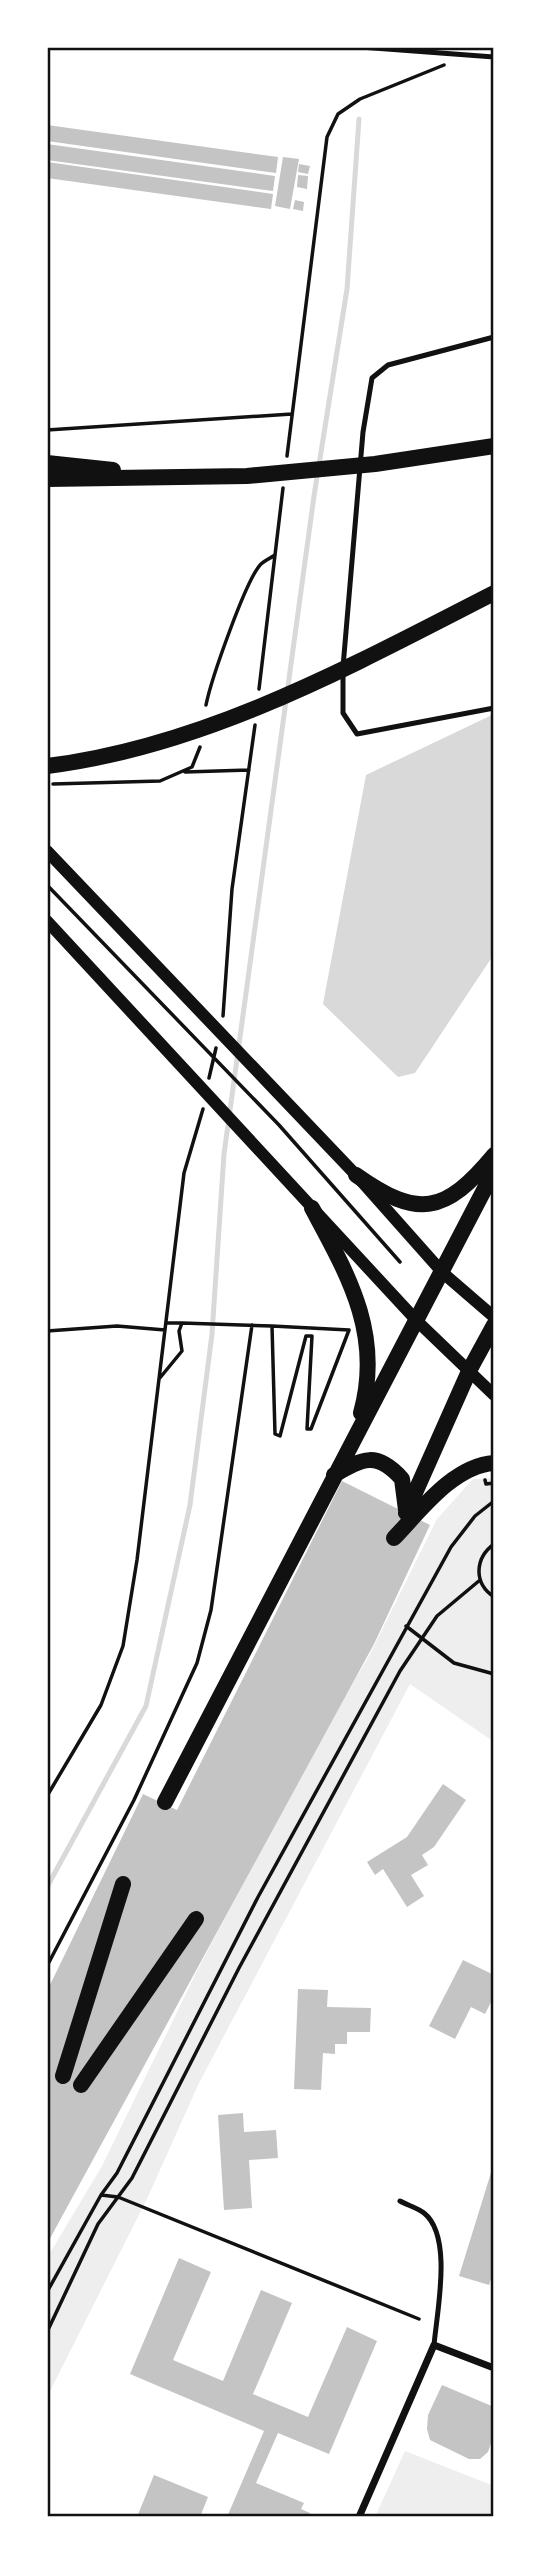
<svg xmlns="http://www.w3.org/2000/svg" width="541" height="2564" font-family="Figtree,sans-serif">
  <rect width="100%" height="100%" fill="#fff"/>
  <path fill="#eee" d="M494 1478V1742L410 1684 199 2083 146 2201 47 2397V2258L102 2166 199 1967 315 1748 369 1656 437 1519 473 1479Z
    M405 2451 494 2486 490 2517H375Z"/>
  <path fill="#d9d9d9" d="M494 714V954L415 1073 398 1077 323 1004 366 775Z"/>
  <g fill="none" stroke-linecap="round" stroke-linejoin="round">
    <path stroke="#d9d9d9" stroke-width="5" d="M47 1887 146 1706 190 1505 212 1334 224 1154 314 496 347 289 359 119"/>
  </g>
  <path fill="#c4c4c4" d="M47 125 278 157 276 173 47 141Z
    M47 144 275 176 273 191 47 160Z
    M283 157 299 159 290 209 275 206Z
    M47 162 273 194 271 209 47 178Z
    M299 164 310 166 308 174 298 172Z
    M298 175 308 176 307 189 297 187Z
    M295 200 304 202 303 211 293 209Z
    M342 1481 430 1525 374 1644 47 2244V1991L143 1794 177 1810Z
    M443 1784 466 1800 434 1847 422 1855 428 1865 411 1875 424 1896 407 1907 383 1869 375 1875 367 1862 407 1837Z
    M463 1960 494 1975V1996L485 2014 471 2007 455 2039 429 2026Z
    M298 1989 328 1990 327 2007 371 2008 370 2032H347V2044H335V2054L323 2053 321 2090 294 2089Z
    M243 2113 244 2132 276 2130 278 2158 249 2160 252 2208 224 2210 218 2115Z
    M494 2163V2270L489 2285 459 2276Z
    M179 2258 211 2272 173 2360 223 2381 261 2290 292 2303 253 2394 308 2417 347 2327 377 2341 329 2454 278 2433 256 2483 304 2503 301 2509 310 2513 309 2517H227L264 2431 130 2374Z
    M442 2385 494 2407V2434L488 2452 480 2459H469L430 2440 427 2429 428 2415Z
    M154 2475 208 2497 200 2517H137Z"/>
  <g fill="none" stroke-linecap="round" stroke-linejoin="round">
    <path stroke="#111" stroke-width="3.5" d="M47 430 292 414
      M287 456 327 137 338 114 360 99 444 65
      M259 689 283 488
      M206 705C211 680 246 579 261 564 265 560 271 558 275 555
      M185 772 249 770
      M53 784 160 781 192 767 200 747
      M47 885 279 1125 400 1262
      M223 1016 232 889 255 725
      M209 1078 216 1048
      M167 1323H182
      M47 1331 117 1326 165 1330
      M159 1379 182 1351 179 1331 182 1323 272 1326 275 1434 280 1436 306 1336H312L307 1429H311L349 1330 272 1326
      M485 1480 486 1484 494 1483
      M494 1544C475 1558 473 1583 494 1597
      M406 1626 454 1663 494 1674
      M47 1796 101 1705 123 1646 137 1560 184 1173 203 1109
      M47 1966 134 1800 197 1663 211 1610 252 1325
      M101 2195 118 2197 419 2319
      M47 2292 101 2195 117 2173 258 1897 451 1547 475 1516 494 1501
      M47 2332 98 2224 132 2178 239 1968 400 1671 437 1616 480 1580"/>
    <path stroke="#111" stroke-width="5" d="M360 47 494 57
      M494 337 388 365 372 378 363 432 343 667V713L357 734 494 708
      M400 2201C407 2205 418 2208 424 2213 453 2236 437 2311 434 2345"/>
    <path stroke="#111" stroke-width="7" d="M359 2517 434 2345 494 2368"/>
    <path stroke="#111" stroke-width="12" d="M47 851 356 1175 443 1273 494 1317
      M47 921 417 1321 494 1395"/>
    <path stroke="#111" stroke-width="16" d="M47 463 113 470
      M47 479 247 476 375 464 494 446
      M47 766C207 746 353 665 494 593
      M356 1175C418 1219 445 1214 494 1155
      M312 1208C348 1275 383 1334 361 1413
      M334 1475C363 1458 377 1451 402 1479L406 1510
      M406 1513 470 1369 494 1325
      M394 1538C421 1510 453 1466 494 1463
      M165 1802 494 1171
      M63 2076 123 1884
      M81 2085 196 1919"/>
  </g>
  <rect width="541" height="2564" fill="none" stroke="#ffffff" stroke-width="98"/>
  <rect x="49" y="49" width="443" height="2466" fill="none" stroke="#111" stroke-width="2.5"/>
</svg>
